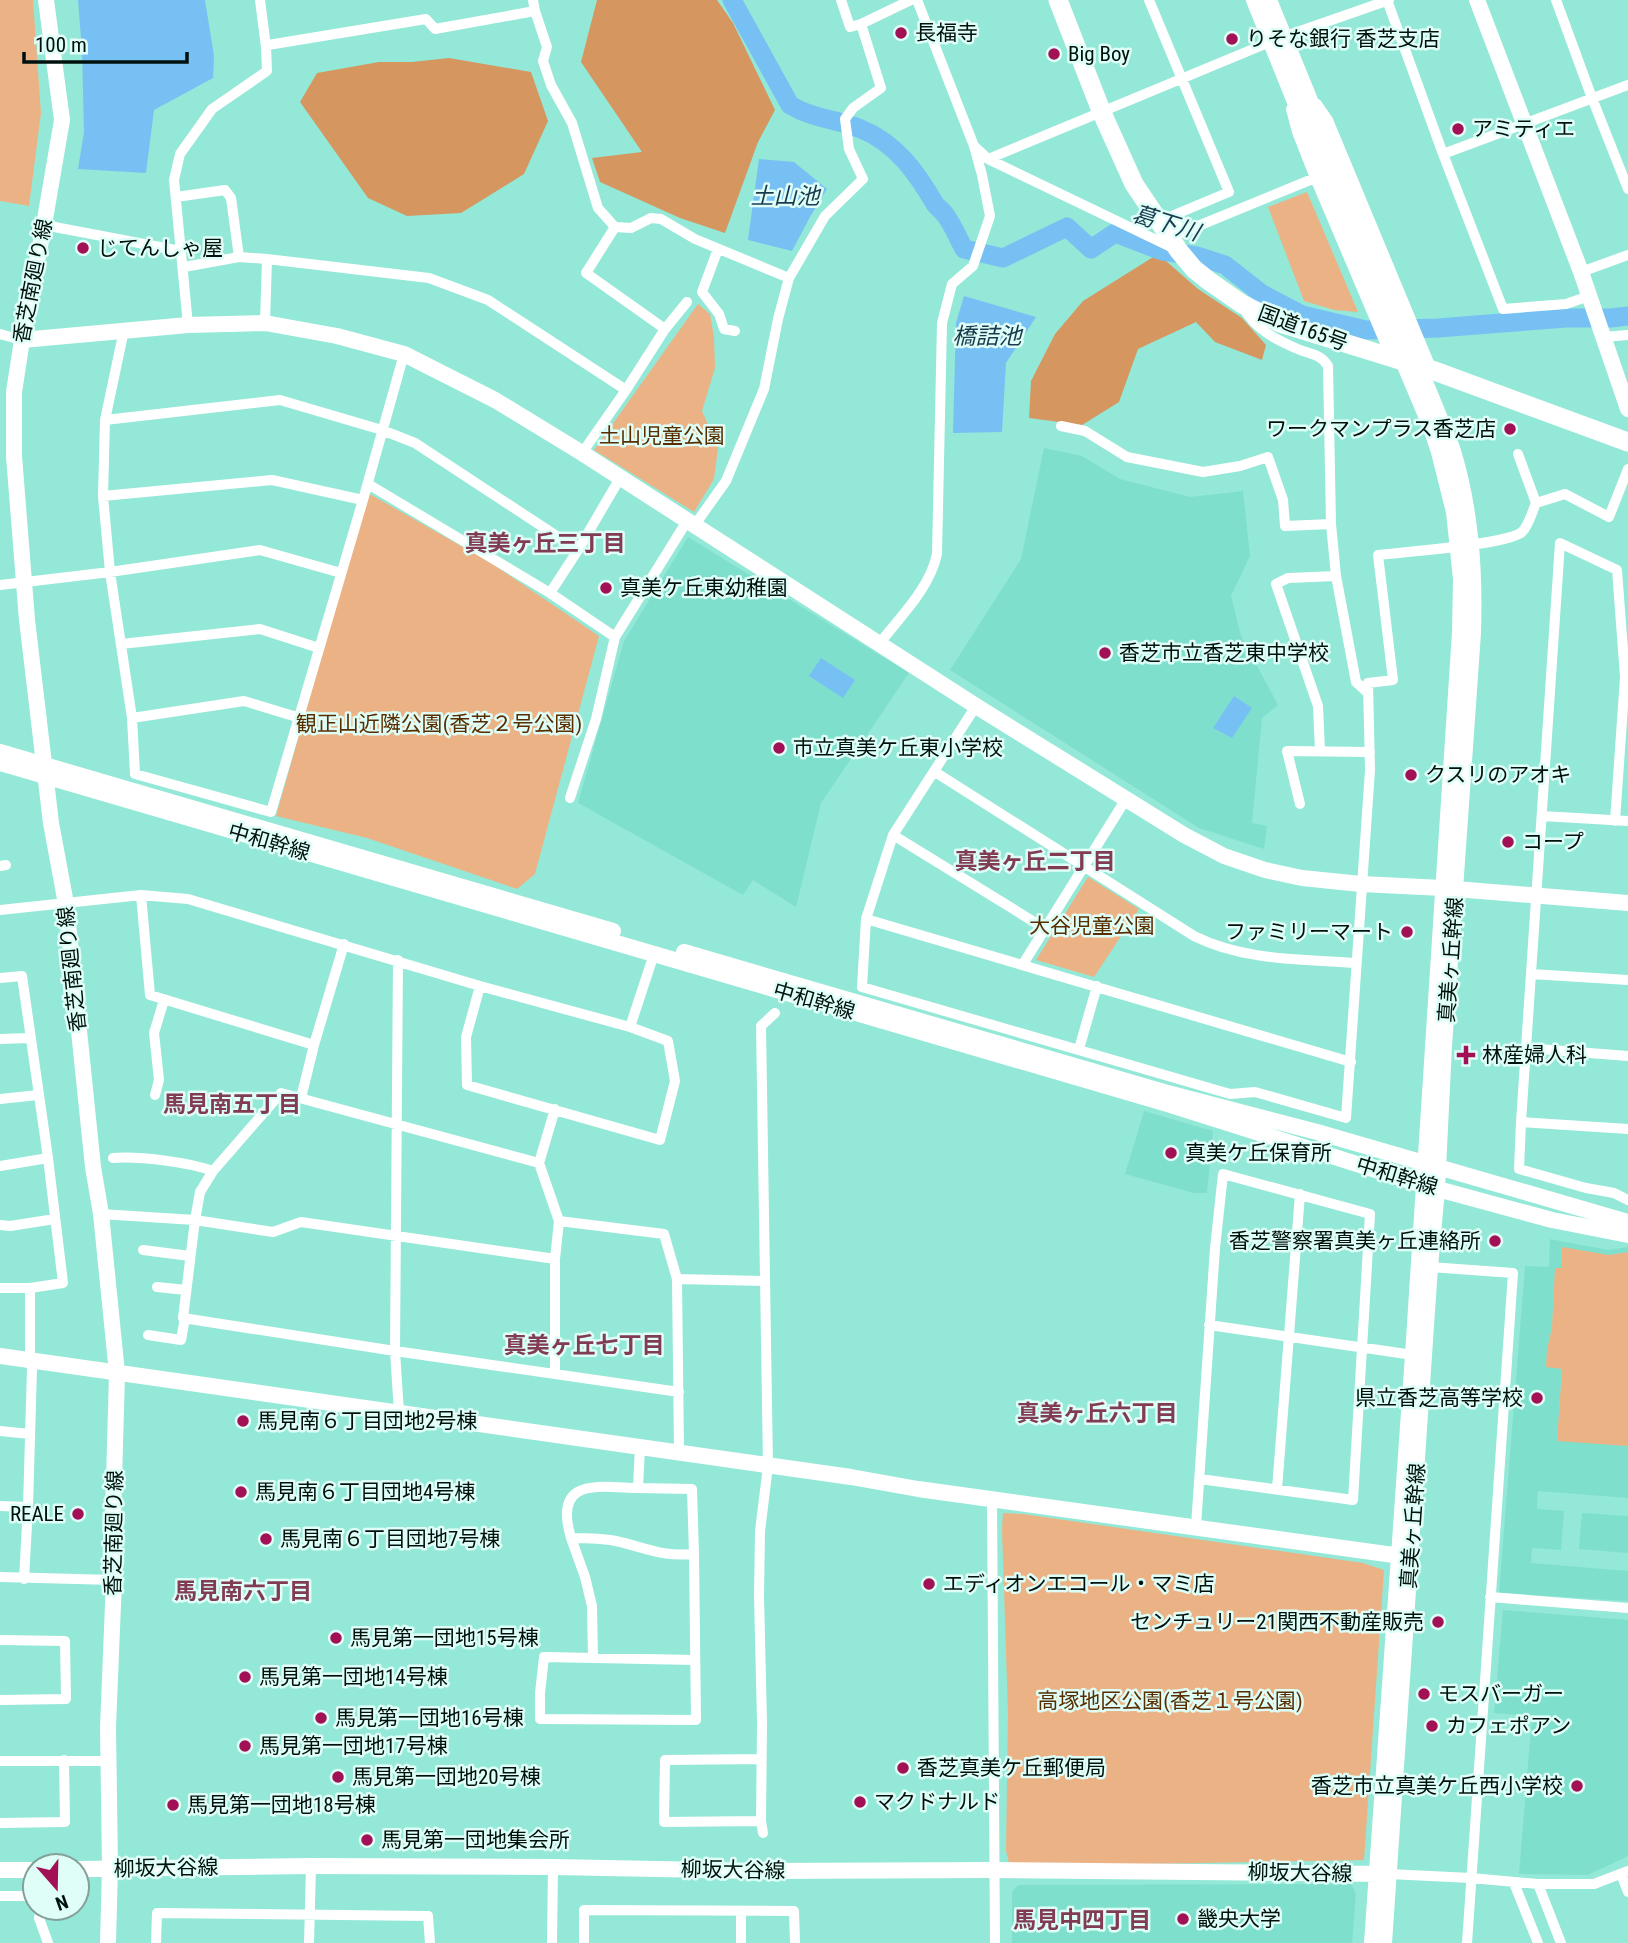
<svg xmlns="http://www.w3.org/2000/svg" width="1628" height="1943" font-family="'Roboto Condensed','Noto Sans JP',sans-serif">
  <rect width="100%" height="100%" fill="#94e8d7"/>
  <path fill="#7fdfcd" d="M1044 448 1082 456 1120 479 1190 497 1243 491 1250 556 1231 596 1241 636 1278 705 1262 718 1252 823 1267 826 1264 849 1199 828 950 670 1021 559Z
    M688 537 909 673 821 803 796 907 753 880 743 895 578 803 624 641Z
    M1144 1111 1213 1131 1207 1193H1194L1125 1174Z
    M1550 1239 1608 1250 1628 1247V1252L1609 1255 1562 1269 1555 1268 1552 1327 1547 1350 1546 1366 1562 1368 1557 1440 1628 1446V1498L1538 1491 1537 1509 1564 1511 1561 1550 1532 1548 1531 1563 1628 1571V1601L1499 1593 1525 1266 1549 1267Z
    M1582 1513 1628 1516V1553L1579 1549Z
    M1503 1610 1628 1620V1856L1588 1875 1519 1874 1532 1716 1494 1713Z
    M1351 1884 1356 1894 1352 1943H1012V1892L1018 1885Z"/>
  <path fill="#ebb385" d="M0 0H33L41 113 29 206 0 201Z
    M1307 192 1358 312 1334 310 1304 301 1268 207Z
    M698 304 710 314 714 337 715 368 702 411 718 448 714 479 694 512 594 450Z
    M368 493 491 563 599 636 535 874 517 889 367 838 276 816Z
    M1088 877 1139 909 1094 977 1036 960Z
    M1562 1247 1609 1255 1628 1252V1446L1557 1441 1562 1369 1546 1367 1547 1350 1552 1327 1555 1268H1562Z
    M1003 1513 1023 1514 1363 1563 1384 1570 1364 1860 1030 1866 1009 1863 1006 1851 1008 1714 1002 1529Z"/>
  <path fill="#d69660" d="M597 0H717L733 23 775 110 758 142 725 233 680 218 600 182 592 158 642 152 581 62Z
    M449 58 531 72 548 121 524 174 461 213 407 216 368 198 300 102 317 73 379 62H412Z
    M1158 254 1198 289 1242 318 1266 345 1262 360 1215 342 1196 322 1138 349 1119 402 1082 425 1029 418 1031 381 1055 334 1083 301Z"/>
  <path fill="#76c0f4" d="M78 0H205L214 56 213 78 154 110 146 173 78 169 84 132 82 51Z
    M759 159 794 162 827 189 810 217 792 251 748 240Z
    M964 296 1036 317 1006 363 1002 432 953 433 956 323Z
    M821 658 855 680 843 698 809 676Z
    M1234 696 1252 708 1232 738 1213 728Z"/>
  <g fill="none" stroke-linecap="round" stroke-linejoin="round">
    <path stroke="#76c0f4" stroke-width="19" d="M732 0 790 105C813 119 838 119 861 129 896 143 917 173 935 204 938 208 943 211 946 216 953 225 958 238 964 249L1003 258 1067 227 1091 249 1115 233 1162 251 1197 256 1225 265 1262 294 1302 315 1366 330 1438 328 1566 318H1611L1628 316"/>
    <path stroke="#fff" stroke-width="10" d="M841 0 850 27 861 24
      M917 0 974 146 988 159 1173 248
      M1149 0 1229 192 1174 215 1181 233 1315 178
      M1387 0 1443 154 1503 309 1566 304 1589 296
      M1556 0 1592 98 1628 189
      M535 11 547 47 543 61 551 85 572 123 598 208 615 227
      M1283 37 1389 0
      M266 47 268 45 426 19 435 29 535 11 533 0
      M1317 104 1328 120 1432 370
      M1291 109 1297 132 1315 178 1391 357
      M1443 154 1628 85
      M988 159 1270 42
      M176 197 225 190 231 198 239 257
      M44 225 181 251
      M718 249 702 292 719 314 724 329 735 331
      M184 267 239 257 267 259
      M1581 272 1628 255
      M1243 307C1255 330 1277 340 1300 350 1311 354 1322 355 1328 366L1331 524 1336 576 1356 682 1368 693
      M265 323 267 259 429 278 488 300 626 390 582 453
      M188 325 174 180 180 154 212 109 267 71 266 47 260 0
      M665 329 586 273 615 227 631 228 651 218 661 219 695 239 789 278
      M124 330 105 420 103 496 110 572 132 718 135 774 271 812 363 500 404 354
      M0 334 22 340
      M1603 337 1628 335
      M626 390 665 329 687 302
      M105 420 280 400 382 430 415 443 578 550
      M1061 426 1085 431 1127 457 1203 472 1240 466 1268 457 1283 500 1285 526 1331 524
      M1518 454 1536 503
      M368 484 550 593 615 637
      M103 496 272 480 363 500
      M694 526 726 481 764 389 778 319 789 278 825 216 863 179 849 149 845 119 853 108 881 88 861 24 911 0
      M0 585 110 572 260 550 341 573
      M550 593 578 550 620 478
      M121 644 260 629 319 648
      M879 644C900 617 930 588 937 554L942 323 952 284 973 266 990 216 982 175 974 146
      M976 706 893 835 866 919 862 987 1230 1094 1255 1092 1346 1118 1370 770 1368 683 1393 680 1378 555C1404 552 1506 545 1522 532 1529 525 1532 512 1536 503L1565 494 1609 517 1628 469
      M132 718 244 701 300 718
      M1320 751 1318 706 1276 584 1288 578 1336 576
      M935 772 1194 936C1244 961 1301 959 1356 963
      M570 798 596 719 615 637 687 521
      M1300 804 1287 751 1370 752
      M1542 816 1628 821
      M1615 821 1625 677 1617 570 1560 543 1521 1122 1628 1129
      M893 835 1044 928
      M0 866 6 865
      M141 895 150 995 314 1045 344 944
      M0 910 141 895 188 899 480 986 630 1027 668 1041 675 1081 660 1140 467 1085 466 1037 480 986
      M866 919 1351 1062
      M398 960 395 1351 399 1413
      M1023 964 1126 799
      M1531 974 1628 980
      M0 978 22 976 48 1158 63 1283 30 1288H0
      M630 1027 654 954
      M0 1039 29 1038
      M1526 1048 1628 1056
      M1079 1049 1097 986
      M155 1095 159 1080 154 1033 164 1000
      M301 1098 314 1045
      M0 1099 38 1095
      M1521 1122 1519 1169 1586 1188 1614 1193 1628 1200
      M113 1158C139 1156 188 1162 213 1171
      M539 1163 555 1109
      M0 1166 48 1158
      M101 1214 195 1220 273 1232 301 1222 555 1259
      M559 1221 664 1234 677 1279 679 1452
      M0 1225 10 1226 55 1219
      M143 1250 190 1256
      M1430 1267 1513 1273 1467 1943
      M677 1279 765 1281
      M157 1287 186 1290
      M1209 1325 1413 1355
      M148 1335 181 1340 185 1318
      M555 1373V1259L559 1221 539 1163 281 1093 213 1171 200 1192 195 1220 183 1318 395 1351 679 1392
      M0 1431 30 1434
      M638 1488C597 1487 553 1477 571 1538 586 1538 601 1538 616 1541 647 1548 661 1557 694 1554L692 1489 638 1488 640 1447
      M1277 1489 1300 1194
      M992 1499 995 1943
      M0 1506 28 1507
      M1196 1526 1215 1248 1223 1174 1370 1214 1353 1500 1200 1479
      M571 1538 585 1577 592 1606 593 1658
      M694 1554 696 1720 540 1719V1693L544 1657 695 1660
      M0 1577 114 1580
      M24 1579 28 1507 32 1368 30 1360V1288
      M1490 1597 1628 1608
      M0 1640 65 1641 66 1699 0 1700
      M761 1759 665 1760 664 1822 761 1821
      M0 1761H109
      M0 1823 65 1822 64 1760
      M763 1833 761 1821 762 1723 759 1596 760 1531 768 1466 761 1026 775 1013
      M1389 1874 1471 1878 1538 1884H1594L1628 1871
      M1621 1874 1628 1892
      M1514 1883 1538 1943
      M1538 1884 1561 1943
      M0 1896H35
      M41 1908 39 1918 48 1943
      M741 1911V1943
      M156 1943 157 1913 428 1916 430 1943
      M309 1943 311 1866
      M552 1943 553 1867
      M584 1943V1910L794 1911 795 1943"/>
    <path stroke="#fff" stroke-width="16" d="M46 0 62 120 44 225 22 340 14 392V456L27 620 51 823 66 904 93 1167 101 1214 117 1373 113 1517 114 1580 108 1727 110 1868 108 1943
      M1254 0 1328 184 1430 425 1439 452 1454 512 1461 579 1460 632 1413 1355 1372 1943
      M1269 0 1452 448C1471 509 1475 570 1473 633L1444 1046 1437 1189 1430 1267 1384 1943
      M1477 0 1581 272 1628 409
      M22 340 188 325 265 323 337 336 404 354 495 400 582 453 976 706 1184 835 1224 856 1265 870 1302 878 1361 884 1443 888 1628 903
      M0 752 613 931
      M0 763 1171 1105 1423 1185 1552 1220 1628 1235
      M684 952 1164 1092 1317 1132 1628 1222
      M0 1356 851 1477 918 1489 1408 1557
      M77 1869 311 1866 553 1867 761 1871 994 1870 1383 1874
      M0 1870H35"/>
    <path stroke="#fff" stroke-width="19" d="M1058 0 1102 113 1134 184 1179 251 1194 269 1209 281 1242 304 1280 323 1432 370 1628 442"/>
  </g>
  <g fill="#a21155" stroke="#defef7" stroke-width="2.5">
    <circle cx="901" cy="33" r="7"/>
    <circle cx="1232" cy="39" r="7"/>
    <circle cx="1054" cy="54" r="7"/>
    <circle cx="1458" cy="129" r="7"/>
    <circle cx="83" cy="248" r="7"/>
    <circle cx="1510" cy="429" r="7"/>
    <circle cx="606" cy="588" r="7"/>
    <circle cx="1105" cy="653" r="7"/>
    <circle cx="779" cy="748" r="7"/>
    <circle cx="1411" cy="775" r="7"/>
    <circle cx="1508" cy="842" r="7"/>
    <circle cx="1407" cy="932" r="7"/>
    <path d="M1462.5 1044.5h7v7h7v7h-7v7h-7v-7h-7v-7h7z"/>
    <circle cx="1171" cy="1153" r="7"/>
    <circle cx="1495" cy="1241" r="7"/>
    <circle cx="1537" cy="1398" r="7"/>
    <circle cx="243" cy="1421" r="7"/>
    <circle cx="241" cy="1492" r="7"/>
    <circle cx="78" cy="1514" r="7"/>
    <circle cx="266" cy="1539" r="7"/>
    <circle cx="929" cy="1584" r="7"/>
    <circle cx="1438" cy="1622" r="7"/>
    <circle cx="336" cy="1638" r="7"/>
    <circle cx="245" cy="1677" r="7"/>
    <circle cx="1424" cy="1694" r="7"/>
    <circle cx="321" cy="1718" r="7"/>
    <circle cx="1432" cy="1726" r="7"/>
    <circle cx="245" cy="1746" r="7"/>
    <circle cx="903" cy="1768" r="7"/>
    <circle cx="338" cy="1777" r="7"/>
    <circle cx="1577" cy="1786" r="7"/>
    <circle cx="860" cy="1802" r="7"/>
    <circle cx="173" cy="1805" r="7"/>
    <circle cx="367" cy="1840" r="7"/>
    <circle cx="1183" cy="1919" r="7"/>
  </g>
  <g text-anchor="middle" stroke-width="5" stroke-linejoin="round" paint-order="stroke">
    <g font-size="21" fill="#00110d" stroke="#defef7" text-anchor="start">
      <text x="915" y="40">長福寺</text>
      <text x="1246" y="46">りそな銀行 香芝支店</text>
      <text x="1068" y="61">Big Boy</text>
      <text x="1472" y="136">アミティエ</text>
      <text x="97" y="255">じてんしゃ屋</text>
      <text x="1496" y="436" text-anchor="end">ワークマンプラス香芝店</text>
      <text x="620" y="595">真美ケ丘東幼稚園</text>
      <text x="1119" y="660">香芝市立香芝東中学校</text>
      <text x="793" y="755">市立真美ケ丘東小学校</text>
      <text x="1425" y="782">クスリのアオキ</text>
      <text x="1522" y="849">コープ</text>
      <text x="1393" y="939" text-anchor="end">ファミリーマート</text>
      <text x="1482" y="1062">林産婦人科</text>
      <text x="1185" y="1160">真美ケ丘保育所</text>
      <text x="1481" y="1248" text-anchor="end">香芝警察署真美ヶ丘連絡所</text>
      <text x="1523" y="1405" text-anchor="end">県立香芝高等学校</text>
      <text x="257" y="1428">馬見南６丁目団地2号棟</text>
      <text x="255" y="1499">馬見南６丁目団地4号棟</text>
      <text x="64" y="1521" text-anchor="end">REALE</text>
      <text x="280" y="1546">馬見南６丁目団地7号棟</text>
      <text x="943" y="1591">エディオンエコール・マミ店</text>
      <text x="1424" y="1629" text-anchor="end">センチュリー21関西不動産販売</text>
      <text x="350" y="1645">馬見第一団地15号棟</text>
      <text x="259" y="1684">馬見第一団地14号棟</text>
      <text x="1438" y="1701">モスバーガー</text>
      <text x="335" y="1725">馬見第一団地16号棟</text>
      <text x="1446" y="1733">カフェポアン</text>
      <text x="259" y="1753">馬見第一団地17号棟</text>
      <text x="917" y="1775">香芝真美ケ丘郵便局</text>
      <text x="352" y="1784">馬見第一団地20号棟</text>
      <text x="1563" y="1793" text-anchor="end">香芝市立真美ケ丘西小学校</text>
      <text x="874" y="1809">マクドナルド</text>
      <text x="187" y="1812">馬見第一団地18号棟</text>
      <text x="381" y="1847">馬見第一団地集会所</text>
      <text x="1197" y="1926">畿央大学</text>
    </g>
    <g font-size="21" fill="#00110d" stroke="#defef7">
      <text transform="translate(33 281) rotate(-79)" y="7">香芝南廻り線</text>
      <text transform="translate(1303 328) rotate(20)" y="7">国道165号</text>
      <text transform="translate(269 842) rotate(16)" y="7">中和幹線</text>
      <text transform="translate(1451 960) rotate(-86)" y="7">真美ヶ丘幹線</text>
      <text transform="translate(72 969) rotate(-96)" y="7">香芝南廻り線</text>
      <text transform="translate(814 1001) rotate(16)" y="7">中和幹線</text>
      <text transform="translate(1397 1176) rotate(17)" y="7">中和幹線</text>
      <text transform="translate(1413 1526) rotate(-86)" y="7">真美ヶ丘幹線</text>
      <text transform="translate(114 1533) rotate(-89)" y="7">香芝南廻り線</text>
      <text transform="translate(166 1868) rotate(-1)" y="7">柳坂大谷線</text>
      <text transform="translate(733 1870) rotate(1)" y="7">柳坂大谷線</text>
      <text transform="translate(1300 1873) rotate(1)" y="7">柳坂大谷線</text>
    </g>
    <g font-size="21" fill="#582e01" stroke="#defef7">
      <text x="662" y="443">土山児童公園</text>
      <text x="439" y="731">観正山近隣公園(香芝２号公園)</text>
      <text x="1092" y="933">大谷児童公園</text>
      <text x="1170" y="1708">高塚地区公園(香芝１号公園)</text>
    </g>
    <g font-size="23" font-style="italic" fill="#19394e" stroke="#defef7">
      <text x="785" y="204">土山池</text>
      <text transform="translate(1166 223) rotate(17)" y="8">葛下川</text>
      <text x="987" y="344">橋詰池</text>
    </g>
    <g font-size="23" font-weight="bold" fill="#813b53" stroke="#defef7">
      <text x="545" y="551">真美ヶ丘三丁目</text>
      <text x="1035" y="869">真美ヶ丘二丁目</text>
      <text x="232" y="1112">馬見南五丁目</text>
      <text x="584" y="1353">真美ヶ丘七丁目</text>
      <text x="1097" y="1421">真美ヶ丘六丁目</text>
      <text x="243" y="1599">馬見南六丁目</text>
      <text x="1082" y="1928">馬見中四丁目</text>
    </g>
  </g>
  <g transform="translate(56 1887) rotate(160)"><circle r="33" fill="#defef7" stroke="#859f99" stroke-width="2"/>
  <path d="M0-5L12 26L0 18L-12 26Z" fill="#a21155"/>
  <text y="-10" font-size="19" font-weight="bold" text-anchor="middle" fill="#00110d">N</text>
  </g>
  <path d="M24 52v10h163v-10" fill="none" stroke="#00110d" stroke-width="3.5"/>
  <text x="35" y="52" font-size="21" fill="#00110d" stroke="#defef7" stroke-width="5" paint-order="stroke">100 m</text>
</svg>
